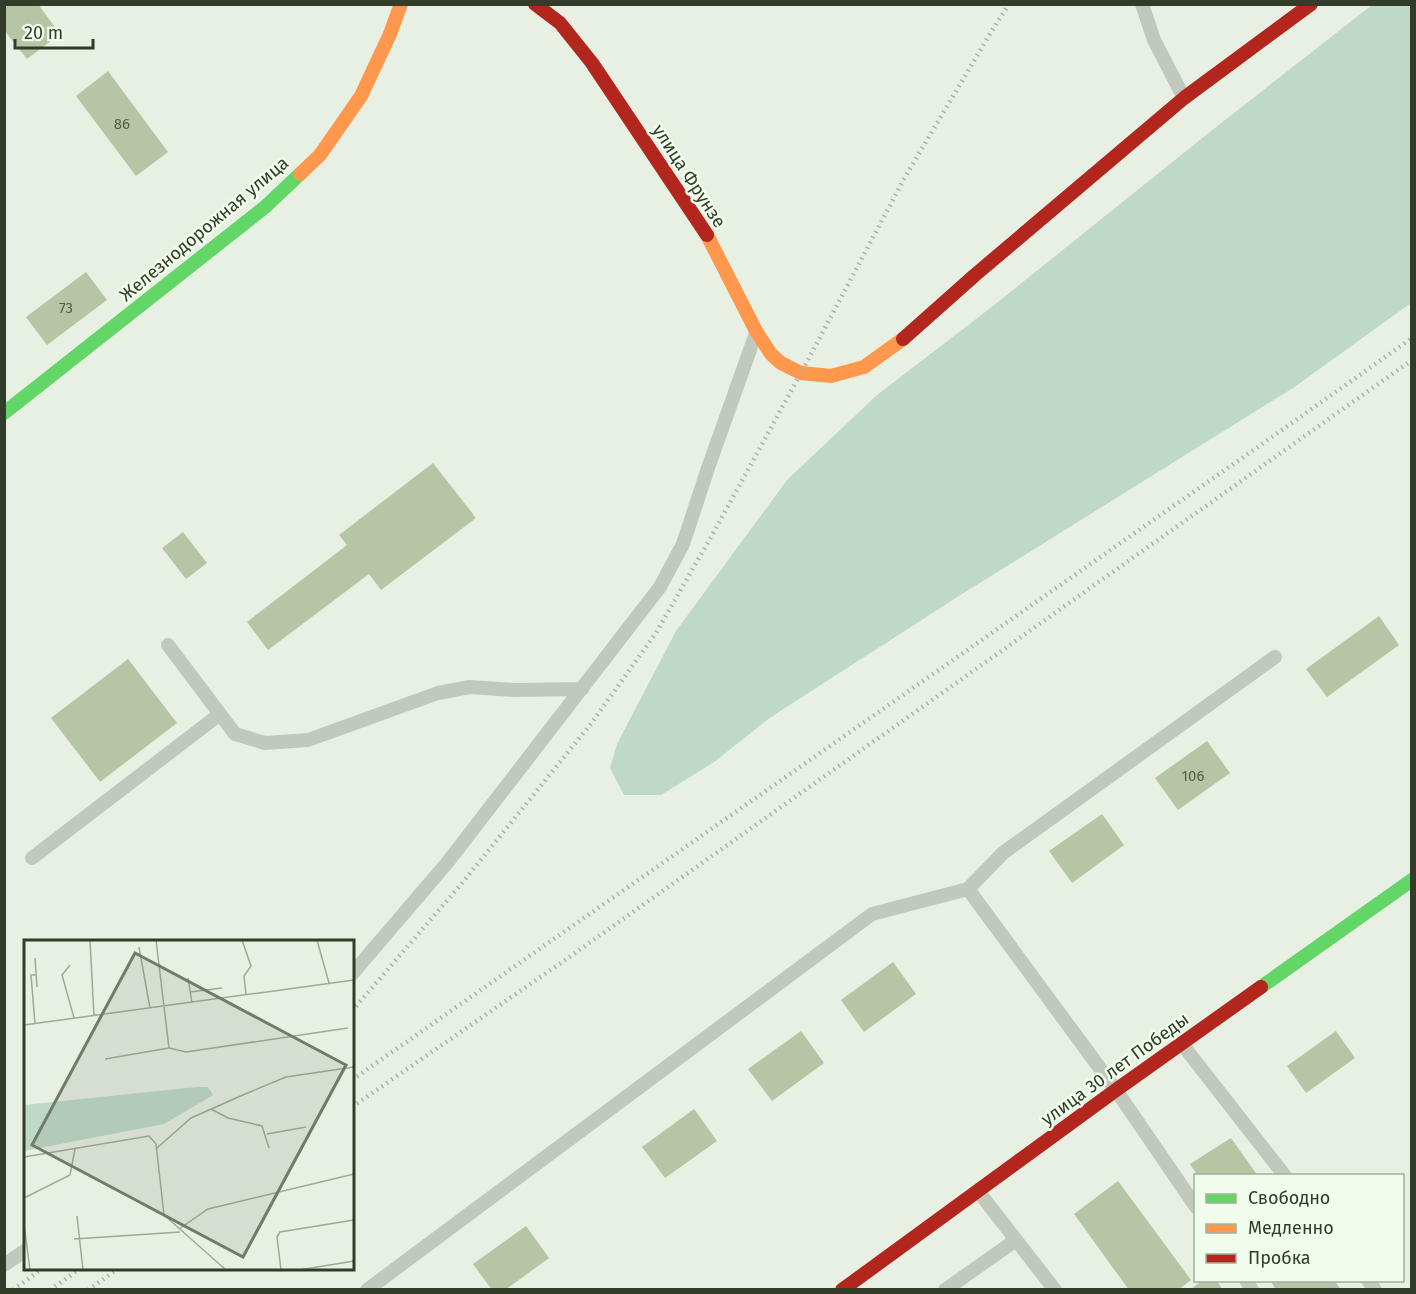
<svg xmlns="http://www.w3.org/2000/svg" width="1416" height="1294" font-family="'Fira Sans',sans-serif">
  <rect width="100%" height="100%" fill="#e7f0e3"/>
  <path fill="#bed9c8" d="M1372 5H1411V303L1293 388 962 594 771 717 714 762 661 795H624L610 768 617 744 676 631 787 480 877 395 993 306 1211 131Z"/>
  <path fill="#b6c5a3" d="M4 4H38L60 34 27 59 4 30Z
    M108 71 168 152 136 176 76 96Z
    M86 272 107 300 47 345 26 317Z
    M433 463 476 518 381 590 369 574 268 650 247 622 347 545 339 535Z
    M183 532 207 563 186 579 162 548Z
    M1379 616 1399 645 1327 697 1306 669Z
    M128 659 177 723 100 782 51 718Z
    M1207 741 1230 773 1178 810 1155 778Z
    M1102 814 1124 845 1072 883 1049 851Z
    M893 962 916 994 864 1032 841 1000Z
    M801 1031 824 1063 772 1101 748 1069Z
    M1336 1031 1355 1058 1306 1093 1287 1066Z
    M694 1109 717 1141 665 1178 642 1147Z
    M1231 1138 1258 1176H1198L1190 1164Z
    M1118 1181 1191 1280 1178 1290H1129L1074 1214Z
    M526 1226 549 1258 505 1290H492L473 1264Z
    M1203 1280H1216L1223 1290H1190Z
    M1270 1280H1334L1341 1290H1276Z"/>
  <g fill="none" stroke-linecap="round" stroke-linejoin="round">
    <path stroke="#c1c9bc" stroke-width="14" d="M1142 4 1154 40 1184 98
      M168 645 235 734 265 743 308 740 438 693 470 687 514 690 582 689
      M32 858 220 714
      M968 889 1003 853 1275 657
      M352 974 447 863 660 587 683 544 708 468 756 333
      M1182 1044 1285 1176
      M978 1191 1055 1290
      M4 1265 26 1250
      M1246 1280 1252 1290
      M1368 1280 1375 1290
      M367 1290 872 914 968 889 1116 1090 1196 1207
      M945 1290 1016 1240"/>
    <path stroke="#63d668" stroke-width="14" d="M4 413 265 207 300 174
      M1261 987 1412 880"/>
    <path stroke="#ff974d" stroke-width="14" d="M300 174 320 155 361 96 390 34 401 4
      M707 235 756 331 771 354 781 363 801 373 831 376 864 367 903 339"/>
    <path stroke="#b3261e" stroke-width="14" d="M535 4 560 23 592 63 707 235
      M903 339 975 275 1184 98 1311 4
      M842 1290 1116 1090 1261 987"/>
    <path stroke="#abb1a6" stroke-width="4.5" stroke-dasharray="1.5 4.5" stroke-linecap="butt" d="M352 1011 463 882 590 725 656 633 715 530 801 373 904 179 991 32 1009 4
      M352 1080 1255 449 1412 338
      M352 1107 568 958 1412 360
      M13 1290 43 1268
      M50 1290 81 1268
      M88 1290 119 1268"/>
  </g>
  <g text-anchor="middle" stroke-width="5" stroke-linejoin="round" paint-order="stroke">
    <g font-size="15" fill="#535e48">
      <text x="122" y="129">86</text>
      <text x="66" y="313">73</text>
      <text x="1193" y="781">106</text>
    </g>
    <g font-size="18" fill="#323c29" stroke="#f0fcec">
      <text transform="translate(689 176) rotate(57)" y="6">улица Фрунзе</text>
      <text transform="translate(204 229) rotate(-40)" y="6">Железнодорожная улица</text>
      <text transform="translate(1115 1069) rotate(-36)" y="6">улица 30 лет Победы</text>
    </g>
  </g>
  <g transform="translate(24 940)">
    <rect width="330" height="330" fill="#e7f0e3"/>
    <path d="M173 147H184L189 155 140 184 0 211V165Z" fill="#bed9c8"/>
    <path fill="none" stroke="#9fa899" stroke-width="1.5" d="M66 0 70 76M132 0 145 108 162 112 324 88M218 0 227 26 220 36 222 55M293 0 305 43M115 7 126 68M11 18 13 47M46 25 38 35 50 78M164 38 168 63M166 52 198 48M11 84 7 35H12M0 85 330 40M81 119 145 108M187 169 204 178 238 186 245 208M243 194 282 187M133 208 167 178 221 154 262 137 330 127M0 217 125 196 132 204 140 275 202 330M0 258 46 235 51 209M53 276 59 330M0 284 6 330M155 289 184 269 330 234M50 299 156 292M257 330 253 297 256 292 330 280M275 330 330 321"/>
    <path fill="#717b6a" fill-opacity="0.15" stroke="#717b6a" stroke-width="3" d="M111 13 322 125 219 317 8 205Z"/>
    <rect width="330" height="330" fill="none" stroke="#323c29" stroke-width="3"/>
  </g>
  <rect width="1416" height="1294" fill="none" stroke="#323c29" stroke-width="12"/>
  <rect x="1194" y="1174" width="210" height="108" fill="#f0fcec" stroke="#a4af9e" stroke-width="1.5"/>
  <rect x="1206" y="1194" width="30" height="9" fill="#63d668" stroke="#a4af9e" stroke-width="1.5"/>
  <text x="1248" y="1204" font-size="18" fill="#323c29">Свободно</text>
  <rect x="1206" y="1224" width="30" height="9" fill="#ff974d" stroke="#a4af9e" stroke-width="1.5"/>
  <text x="1248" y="1234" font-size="18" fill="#323c29">Медленно</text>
  <rect x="1206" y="1254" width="30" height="9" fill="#b3261e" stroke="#a4af9e" stroke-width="1.5"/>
  <text x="1248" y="1264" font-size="18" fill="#323c29">Пробка</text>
  <path d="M15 39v9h78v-9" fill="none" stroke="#323c29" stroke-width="3"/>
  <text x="24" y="39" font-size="18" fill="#323c29" stroke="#f0fcec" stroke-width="4.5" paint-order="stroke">20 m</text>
</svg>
